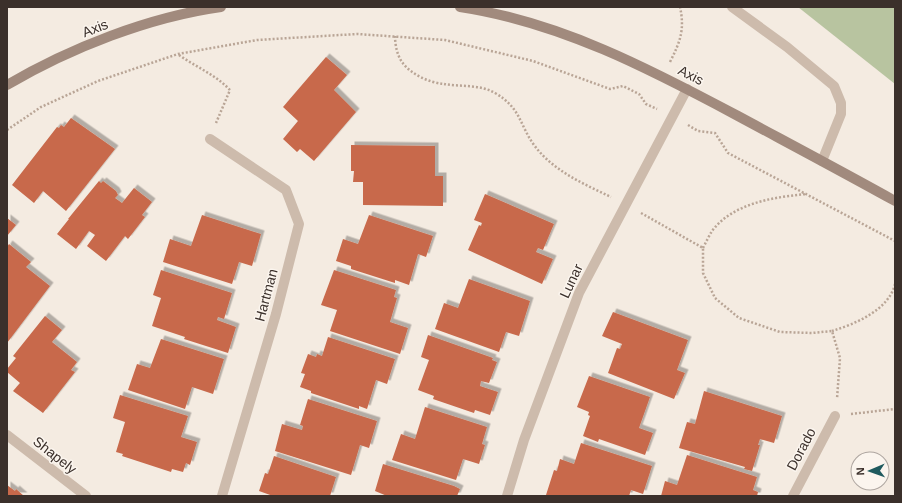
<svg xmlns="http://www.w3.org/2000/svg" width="902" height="503" font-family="Helvetica,sans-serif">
  <defs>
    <filter id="shadow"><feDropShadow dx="3.5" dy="-3.5" stdDeviation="0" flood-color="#0004"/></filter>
  </defs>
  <rect width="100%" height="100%" fill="#f4ebe1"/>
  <path fill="#b8c4a0" d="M798 7H895V84Z"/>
  <path fill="#c8694b" filter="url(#shadow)" d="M326 57 347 75 334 90 356 112 314 161 300 149 297 152 283 139 298 121 283 107Z
    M71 118 115 149 66 211 43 191 34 203 12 185 57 127 59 128 61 125 64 127Z
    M351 145 435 146V176H443V206L363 205V182H353L354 171H351Z
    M99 181 101 183 103 181 116 191 118 195 115 198 122 203 134 188 152 202 142 215 145 217 128 239 125 236 106 261 87 246 95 235 89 231 76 249 57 234 69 219H68Z
    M485 194 554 224 543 250 538 248 536 252 553 259 542 284 468 250 479 225 481 226 482 223 474 220Z
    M202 215 261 234 252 266 239 262 232 284 163 262 170 239 191 246Z
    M369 215 433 236 426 257 418 254 409 285 395 280V283L351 269V266L336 261 343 239 358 244Z
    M7 218 16 225 7 236Z
    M9 244 31 262 26 267 50 286 7 343V247Z
    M161 270 232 293 224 319 218 317 217 320 236 327 228 353 184 339 185 337 152 326 161 298 153 295Z
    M334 270 396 290 394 297 397 298 390 322 408 328 400 354 330 331 337 310 321 305Z
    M469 279 530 301 519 336 506 332 499 352 435 329 444 303 458 308Z
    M613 312 688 340 677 370 685 373 674 399 608 373 617 348 620 349 622 344 602 336Z
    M45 316 62 330 52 342 77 362 71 370 75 372 43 413 13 391 20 383 7 372V369L16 358 13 356Z
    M428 335 493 358 492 360 497 362 489 383 481 381 480 386 498 392 490 415 475 410 474 413 433 399 434 396 418 390 429 360 421 357Z
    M328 337 395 359 387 384 376 380 367 409 359 406V409L311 393V391L300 387 305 374 301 373 308 354 316 357 317 354 322 356Z
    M161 339 224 359 213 394 192 387 185 409 128 390 137 364 150 368Z
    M589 376 650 397 639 428 653 433 645 455 599 439 598 442 583 436 590 416 588 415 589 412 577 407Z
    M704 391 782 416 774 443 760 439 758 445H760L752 471 744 469 745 467 679 448 687 422 695 424Z
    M120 395 188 416 181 437 197 442 190 465 186 463 183 472 172 469 171 472 122 456 123 454 116 452 125 422 113 418Z
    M308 399 377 421 369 448 360 445 351 475 275 451 282 424 302 430 303 426 300 425Z
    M425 407 487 427 482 444 485 445 479 464 463 459 456 480 392 460 401 434 415 439Z
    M581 443 652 466 643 494 631 490 629 496 546 495 554 470 557 471 560 459 574 464Z
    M687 455 757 477 753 490 758 492 757 496H661L665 481 677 485Z
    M274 456 336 477 330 496H273L259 491 265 473 268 474Z
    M383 464 454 486 460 489 457 496H387L375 491Z
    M7 485 15 491 16 489 24 496H7Z"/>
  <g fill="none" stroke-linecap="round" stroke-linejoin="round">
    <path stroke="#b9a596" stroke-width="2.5" stroke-dasharray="2 2" stroke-linecap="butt" d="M395 36C395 44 397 55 402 62 410 74 430 83 444 84 460 87 480 84 495 93 521 108 519 124 534 145 553 171 584 184 611 197
      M179 55C196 67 216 75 230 90L216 123
      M670 62C680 42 685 30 680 7
      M688 125 698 131 715 133 728 153 895 241
      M7 130 41 107 98 81 178 54 257 40 357 34 445 40 533 61 610 89 623 86 639 94 646 104 657 109
      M641 213 703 248V273L715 298 739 318 780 332 812 333 832 331 840 358 837 399
      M703 248C706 242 709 236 712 231 733 203 774 197 807 194
      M832 331C855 324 889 310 895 284
      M851 414 895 409"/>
    <path stroke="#cdbbac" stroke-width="10" d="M732 7 787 47 834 86 841 103V114L822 161"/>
    <path stroke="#cdbbac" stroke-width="10" d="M210 139 286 190 299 224 276 314 222 496
      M7 435 86 496
      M507 496 524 440 579 293 687 89
      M793 496 835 416"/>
    <path stroke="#a18a7d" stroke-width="10" d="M460 7C560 22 650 69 738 116 790 144 843 172 895 201
      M7 85C70 48 149 17 221 7"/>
  </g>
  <g text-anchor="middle" stroke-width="3" stroke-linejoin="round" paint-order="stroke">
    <g font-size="14" fill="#3b302b" stroke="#fbf5ee">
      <text transform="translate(95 28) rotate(-21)" y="5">Axis</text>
      <text transform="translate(691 75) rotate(27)" y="5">Axis</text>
      <text transform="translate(571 281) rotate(-65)" y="5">Lunar</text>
      <text transform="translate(266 295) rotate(-75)" y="5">Hartman</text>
      <text transform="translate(801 449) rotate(-62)" y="5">Dorado</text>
      <text transform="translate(55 455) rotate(38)" y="5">Shapely</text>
    </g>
  </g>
  <rect width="902" height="503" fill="none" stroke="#3b302b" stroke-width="16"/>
  <g transform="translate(870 471) rotate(268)"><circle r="19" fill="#fbf5ee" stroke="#aea6a0"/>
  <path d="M0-3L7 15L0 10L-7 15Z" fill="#1f5a5e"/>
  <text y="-6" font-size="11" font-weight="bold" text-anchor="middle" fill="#3b302b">N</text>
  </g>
</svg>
